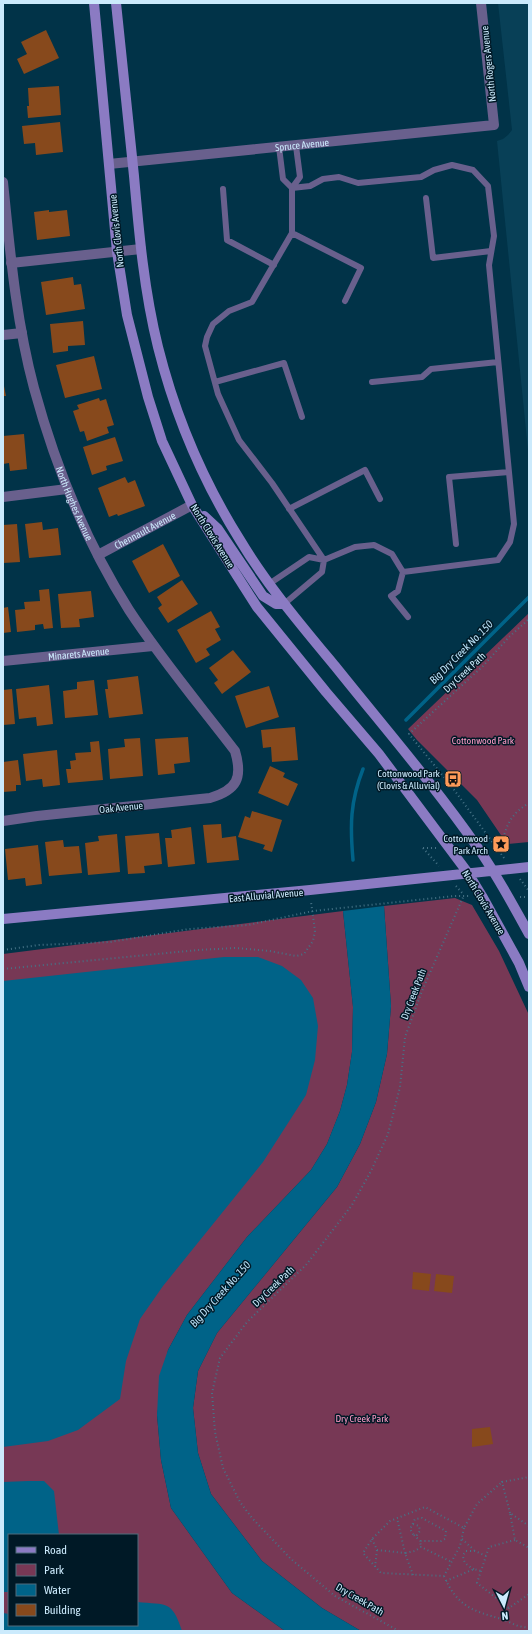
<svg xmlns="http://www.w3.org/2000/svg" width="532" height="1634" font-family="'Asap Condensed',sans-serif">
  <rect width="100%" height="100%" fill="#013348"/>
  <path fill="#084057" d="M498 3H529V460L497 141 503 139 508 135 512 130Z"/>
  <path fill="#773855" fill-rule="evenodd" d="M529 613V842L507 844 477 800 417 740 408 729Z
    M455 898 472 905 499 951 529 1015V1631H361L322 1608 262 1561 211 1494 198 1453 193 1408 198 1371 217 1333 337 1187 360 1144 376 1102 387 1054 391 1006 384 906Z
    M343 911 353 1007 352 1052 347 1085 340 1111 327 1144 311 1170 247 1237 187 1315 168 1350 157 1415 161 1460 171 1508 232 1593 285 1631H3V954ZM9 1535H137V1625H9Z"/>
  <path fill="#006388" d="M384 906 391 1006 387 1054 376 1102 360 1144 337 1187 217 1333 198 1371 193 1408 198 1453 211 1494 262 1561 322 1608 361 1631H285L232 1593 171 1508 161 1460 157 1415 159 1376 168 1350 187 1315 247 1237 311 1170 327 1144 340 1111 347 1085 352 1052 353 1007 343 911Z
    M224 957H258L282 966 301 980 313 998 318 1026 315 1060 306 1095 263 1162 163 1286 140 1319 126 1361 120 1399 78 1430 48 1441 3 1447V981Z
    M28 1481H44L54 1491 59 1535H9V1592H3V1482Z
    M137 1602C167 1605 172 1600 182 1631H3V1613L9 1614V1625H137Z"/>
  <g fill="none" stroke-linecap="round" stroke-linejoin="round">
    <path stroke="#006388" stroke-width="3.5" d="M406 720 529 597
      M353 860C350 826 350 802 363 769"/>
  </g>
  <path fill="#87491c" d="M46 30 59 58 24 74 17 59 27 54 21 42Z
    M59 86 61 115 28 118 27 106H29L28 88Z
    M60 122 63 152 36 155 35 143 24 144 22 126Z
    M49 210V212L67 210 70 236 37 240 34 212Z
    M73 277 74 285 81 284 85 309 46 315 41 282Z
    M83 321 85 345 68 346V351L53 353 50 324Z
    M94 356 102 389 65 398 56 365Z
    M3 381 6 396H3Z
    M99 398 100 401 106 399 114 425 107 427 109 433 87 441 84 431 80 432 73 411 79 409 77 405Z
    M24 434 27 469 10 471 9 463 3 464V436Z
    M115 437 123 461 106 466 107 470 92 475 83 447Z
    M125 477 128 483 135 480 145 506 118 516 117 514 109 517 98 488Z
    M42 522 43 530 58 528 61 555 29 558 25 524Z
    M17 524 20 562 3 563V525Z
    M163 544 180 576 149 593 132 561Z
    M182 580 198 604 168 623 158 608 162 605 157 597Z
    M49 589 53 628 44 629 43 624 35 625V630L17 632 15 610 25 609 24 602 40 601 39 590Z
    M91 591 94 617 79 619 80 627 61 628 58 594Z
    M8 607 11 632 3 633V608Z
    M211 611 220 627 215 629 221 640 206 649 210 655 196 663 177 630Z
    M233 650 251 672 222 694 214 683 218 680 209 668Z
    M138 676 143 714 109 718 105 689H108L107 680Z
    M94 680 98 715 65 718 63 691 77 689V682Z
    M49 685 53 724 37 726 36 717 19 719 16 689Z
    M269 686 279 717 246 728 235 696Z
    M12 689 15 724 3 725V690Z
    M295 727 298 760 272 762 271 747 263 748 261 730Z
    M188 737 190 762 174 764 175 773 158 775 155 739Z
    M140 738 143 776 110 779 108 749 125 747 124 739Z
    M99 741 103 780 68 783 66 769H71L70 761 76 760 75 753 91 752 90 742Z
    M57 750 60 785 43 787 42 779 26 781 23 754Z
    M18 760 21 785H16V791L3 792V762Z
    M270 766 285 773 283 777 298 784 288 806 258 793Z
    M252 811 282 820 272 852 263 849 265 845 238 837 245 816 250 818Z
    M221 824 222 838 236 836 239 860 207 863 203 825Z
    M191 827 195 864 168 867 165 838H172L171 830Z
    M159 833 162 864 144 866 145 873 128 874 125 836Z
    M117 834 120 872 88 875 85 843 99 841 98 836Z
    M63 840 64 847 79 846 82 873 49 876 45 842Z
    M38 845 42 884 26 886 25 878 8 880 5 849Z
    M413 1272 431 1274 429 1291 412 1289Z
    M436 1274 454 1276 452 1293 434 1291Z
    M490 1427 493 1444 472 1447V1429Z"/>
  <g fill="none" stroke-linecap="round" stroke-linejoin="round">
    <path stroke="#467286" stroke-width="2" stroke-dasharray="1 3" stroke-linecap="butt" d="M423 848H436
      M423 848 439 866
      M497 848C504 841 504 831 509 823 513 814 521 808 529 803
      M504 858 452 787 409 734 483 666 509 637 529 619
      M520 879 529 891
      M456 886 464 895
      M520 897H529
      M3 950 39 945 110 942 189 929 248 925 313 911 454 896H470
      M3 969 198 950 236 948 270 951 296 956 304 954 313 941 315 931 311 902
      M510 1513 502 1482 529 1477
      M413 1524 419 1526 420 1531 417 1535 413 1534 410 1529 415 1519 422 1518 446 1531 445 1539 441 1541H420L421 1547
      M529 1526 510 1513 515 1540 529 1548
      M464 1528 460 1546 444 1576 381 1573 363 1553 372 1539 390 1521 425 1507 464 1528 477 1504 502 1482
      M414 1535 420 1541
      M372 1539 377 1550 405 1553 397 1518
      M462 1539 474 1550
      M515 1540 489 1547 477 1583 509 1608 529 1594
      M375 1567 377 1550
      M474 1569C468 1566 463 1563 463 1555L466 1551H475L486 1556
      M413 1575 405 1553 415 1551 421 1547 452 1562
      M444 1576C457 1606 472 1611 502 1619L509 1608
      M446 1581 474 1569 481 1571
      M502 1619 518 1626 529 1628
      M399 1631 335 1596 291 1559 252 1518 240 1502 223 1468 215 1432 212 1393 220 1358 247 1322 306 1265 352 1205 371 1171 388 1134 400 1087 405 1037 422 991 464 895"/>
    <path stroke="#69608d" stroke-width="6" d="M296 146 300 177 292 188V233L252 302 229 311 213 324 207 337 205 346 218 394 239 440 272 483 324 560 355 547 374 545 392 554 403 572 398 591 391 596 408 617
      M279 147 283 179 292 188
      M292 188 310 186 323 179 339 177 358 183 421 177 434 170 452 165 473 170 488 186 494 236 489 265 514 524 510 542 498 560 403 572
      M223 189 227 240 274 265
      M426 198 433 258 491 251
      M292 233 361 268 345 301
      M215 382 284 363 302 417
      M372 382 422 377 431 369 498 362
      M289 509 365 470 380 499
      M456 544 449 477 509 472
      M269 584 309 557 324 560 322 572 284 604"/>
    <g stroke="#69608d" stroke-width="10">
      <path id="s1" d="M109 164 494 125 481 3"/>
      <path id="s2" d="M3 182C10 251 16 321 34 388 55 465 86 542 129 610 161 659 199 704 235 751 243 778 237 790 210 798L37 816 3 821"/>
      <path d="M11 263 141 249"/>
      <path d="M3 335 22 333"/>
      <path d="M3 497 67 489"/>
      <path id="s3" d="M98 555 192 505"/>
      <path id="s4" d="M3 661 153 646"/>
    </g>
    <path stroke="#8b7bc3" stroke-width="10" d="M94 3 117 252 127 315 148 397 162 441 192 505 257 607 326 692 379 754 468 873 482 896 519 963 529 987
      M116 3C122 61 128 118 134 176 139 233 144 291 158 347 175 415 203 481 240 540 267 585 301 625 335 666 383 726 434 785 478 848 497 875 513 905 529 934
      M204 516 218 529 263 596 276 604H284
      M3 919 310 890 529 867"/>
  </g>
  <defs>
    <symbol id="bus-square" viewBox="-11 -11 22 22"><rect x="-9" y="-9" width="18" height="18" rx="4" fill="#fe9b59" stroke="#001926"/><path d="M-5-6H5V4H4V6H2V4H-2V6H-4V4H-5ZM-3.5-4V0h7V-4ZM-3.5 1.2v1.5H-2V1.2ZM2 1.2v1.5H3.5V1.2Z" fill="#111"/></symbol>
    <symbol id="sight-square" viewBox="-11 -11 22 22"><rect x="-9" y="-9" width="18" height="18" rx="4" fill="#fe9b59" stroke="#001926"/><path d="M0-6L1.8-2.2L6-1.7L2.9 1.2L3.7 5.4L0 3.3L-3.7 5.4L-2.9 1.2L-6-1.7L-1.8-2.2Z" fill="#111"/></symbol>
  </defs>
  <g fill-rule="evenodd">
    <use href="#bus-square" x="443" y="769" width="20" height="20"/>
    <use href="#sight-square" x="491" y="834" width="20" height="20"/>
  </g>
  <g text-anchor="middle" stroke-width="3" stroke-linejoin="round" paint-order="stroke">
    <g font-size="10" fill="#cbeafc" stroke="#001926">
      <text transform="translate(488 64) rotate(-96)" y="4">North Rogers Avenue</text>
      <text dy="4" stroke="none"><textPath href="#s1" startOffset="194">Spruce Avenue</textPath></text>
      <text transform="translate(116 231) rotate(-96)" y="4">North Clovis Avenue</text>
      <text dy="4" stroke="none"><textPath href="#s2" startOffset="331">North Hughes Avenue</textPath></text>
      <text dy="4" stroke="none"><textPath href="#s3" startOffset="53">Chennault Avenue</textPath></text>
      <text transform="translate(213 536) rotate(58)" y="4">North Clovis Avenue</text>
      <text dy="4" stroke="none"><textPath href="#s4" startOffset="76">Minarets Avenue</textPath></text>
      <text transform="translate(464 672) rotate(-43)" y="4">Dry Creek Path</text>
      <text transform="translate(121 807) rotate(-6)" y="4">Oak Avenue</text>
      <text transform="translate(266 895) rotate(-5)" y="4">East Alluvial Avenue</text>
      <text transform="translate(484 902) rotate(59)" y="4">North Clovis Avenue</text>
      <text transform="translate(413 994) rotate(-69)" y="4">Dry Creek Path</text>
      <text transform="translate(273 1286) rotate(-44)" y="4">Dry Creek Path</text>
      <text transform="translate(360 1599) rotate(30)" y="4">Dry Creek Path</text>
    </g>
    <g font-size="10" fill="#fe9bc6" stroke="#001926">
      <text x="483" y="744">Cottonwood Park</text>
      <text x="362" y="1422">Dry Creek Park</text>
    </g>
    <g font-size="10" fill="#cbeafc" stroke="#001926" text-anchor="end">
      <text x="440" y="777">Cottonwood Park<tspan x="440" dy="12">(Clovis &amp; Alluvial)</tspan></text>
      <text x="488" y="842">Cottonwood<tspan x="488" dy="12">Park Arch</tspan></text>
    </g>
    <g font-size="11" font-style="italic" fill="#b9e0f6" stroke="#001926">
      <text transform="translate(461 652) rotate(-45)" y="4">Big Dry Creek No. 150</text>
      <text transform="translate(220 1294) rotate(-48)" y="4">Big Dry Creek No. 150</text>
    </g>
  </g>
  <rect width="532" height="1634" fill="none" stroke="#cbeafc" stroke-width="8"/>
  <rect x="8" y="1534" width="130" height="92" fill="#001926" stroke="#516d7c"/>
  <rect x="16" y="1547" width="20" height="6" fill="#8b7bc3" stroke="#516d7c"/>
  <text x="44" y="1554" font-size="12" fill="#cbeafc">Road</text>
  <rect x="16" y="1564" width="20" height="12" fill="#773855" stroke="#516d7c"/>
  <text x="44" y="1574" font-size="12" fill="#cbeafc">Park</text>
  <rect x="16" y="1584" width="20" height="12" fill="#006388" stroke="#516d7c"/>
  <text x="44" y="1594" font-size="12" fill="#cbeafc">Water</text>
  <rect x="16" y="1604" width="20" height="12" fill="#87491c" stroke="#516d7c"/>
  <text x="44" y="1614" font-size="12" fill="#cbeafc">Building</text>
  <g transform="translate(504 1606) rotate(174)" stroke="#001926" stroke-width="3" paint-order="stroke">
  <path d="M0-3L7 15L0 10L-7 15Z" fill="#cbeafc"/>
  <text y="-6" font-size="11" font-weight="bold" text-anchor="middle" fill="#cbeafc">N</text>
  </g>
</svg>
